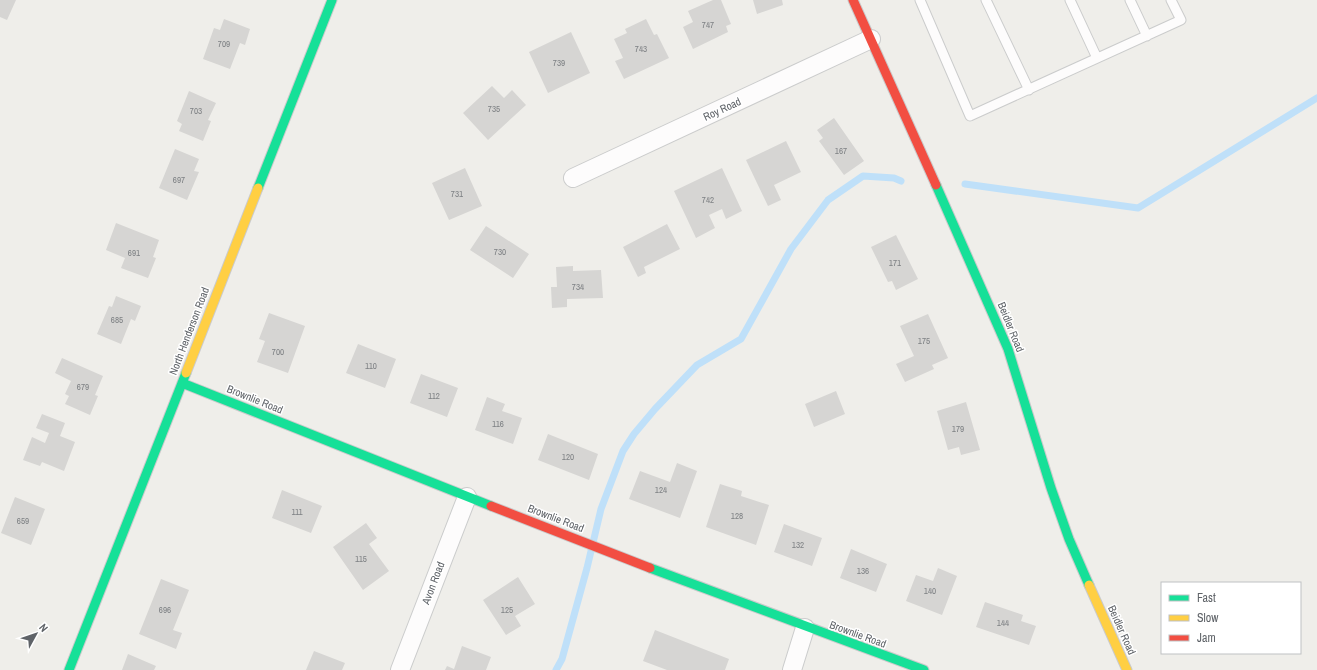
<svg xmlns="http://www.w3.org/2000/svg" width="1317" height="670" font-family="'Archivo Narrow',sans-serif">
  <rect width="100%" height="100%" fill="#efeeea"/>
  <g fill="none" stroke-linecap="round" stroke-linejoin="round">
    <path stroke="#bfe0f9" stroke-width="7" d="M965 184 1138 208 1317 98
      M556 670 562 659 587 568 601 509 623 451 634 434 655 409 697 365 741 339 791 249 828 200 863 176 894 178 901 181"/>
  </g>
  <path fill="#d6d5d3" d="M0 0H16L7 20 0 17Z
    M713 0H721L731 24 726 26 728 32 693 49 683 27 693 22 688 11Z
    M753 0H782L783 5 757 14Z
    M224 19 250 29 245 45 240 43 230 69 203 59 214 28 220 30Z
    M646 19 654 35 657 34 669 58 624 79 615 61 623 58 614 39 627 33 625 29Z
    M571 32 590 73 548 93 529 52Z
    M492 86 504 98 512 90 526 105 488 140 463 113Z
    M189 91 216 103 208 120 211 121 203 141 179 131 182 124 177 121Z
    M834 118 864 161 844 175 819 141 823 138 817 130Z
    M786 141 801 172 774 185 781 200 768 206 746 160Z
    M175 149 199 159 194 171 199 172 187 200 159 188Z
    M465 168 482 206 449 220 432 183Z
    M722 168 742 211 726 219 722 209 709 215 715 228 696 238 674 191Z
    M116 223 159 240 153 257 156 258 148 278 121 268 125 258 106 250Z
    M667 224 680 249 644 267 646 273 638 277 623 247Z
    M486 226 529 254 513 278 470 250Z
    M896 235 918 279 896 290 892 281 888 282 871 247Z
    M573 266V271L601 270 603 298 567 299V307L552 308 551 287H557L556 267Z
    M116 296 141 306 135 321 131 319 121 344 97 334 109 306 112 307Z
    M269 313 305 326 288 373 257 362 265 341 259 339Z
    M928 314 948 358 932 365 934 369 905 382 896 364 914 356 900 326Z
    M358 344 396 359 385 388 346 373Z
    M62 358 103 376 95 395 98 396 90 415 65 404 69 396 65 394 71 381 55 373Z
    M421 374 458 388 447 417 410 403Z
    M836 391 845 414 814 427 805 404Z
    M487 397 505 404 502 411 522 418 513 444 475 430Z
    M966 402 980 450 961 455 959 447 948 450 937 411Z
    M42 414 65 423 60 436 75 442 64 471 42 462 40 466 23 460 32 437 45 443 49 433 36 428Z
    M548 434 598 454 589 480 538 460Z
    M677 463 697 471 680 518 629 499 640 471 670 482Z
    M720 484 742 491 741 496 769 505 756 545 706 527Z
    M282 490 322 506 311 533 272 518Z
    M15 497 45 509 31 545 1 533Z
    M366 523 377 538 369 544 389 571 363 590 333 547Z
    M784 524 822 538 812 566 774 552Z
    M851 549 887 564 876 592 840 578Z
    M938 568 957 576 942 615 906 601 916 575 933 581Z
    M518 577 535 604 515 616 521 626 506 635 483 600Z
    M161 579 189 590 173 630 182 633 176 649 139 634Z
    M985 602 1023 615 1021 621 1036 626 1029 645 976 627Z
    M655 630 729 659 725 670H667L643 661Z
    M462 646 491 657 486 670H445L447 666 454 669Z
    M314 651 345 663 342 670H306Z
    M128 654 156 666 154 670H122Z"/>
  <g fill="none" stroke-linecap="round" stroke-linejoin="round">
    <defs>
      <path id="lane" d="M920 0 970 116 1181 20 1171 0
        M986 0 1029 90
        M1070 0 1097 58
        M1130 0 1147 36"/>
      <path id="street" d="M573 178 871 39
        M400 670 467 497
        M792 670 805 628"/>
      <path id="fast" d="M936 185 1008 349 1051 488 1069 539 1089 585
        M258 188 332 0
        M182 383 491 506
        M650 568 924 670
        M69 670 186 373"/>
      <path id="slow" d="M186 373 258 188
        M1089 585 1127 670"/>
      <path id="jam" d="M853 0 936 185
        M491 506 650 568"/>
    </defs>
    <use href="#lane" stroke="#cbcccc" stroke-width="11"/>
    <use href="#street" stroke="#cbcccc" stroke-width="20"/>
    <use href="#fast" stroke="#cacacb" stroke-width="11"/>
    <use href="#slow" stroke="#cacacb" stroke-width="11"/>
    <use href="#jam" stroke="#cacacb" stroke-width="11"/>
    <use href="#lane" stroke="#fdfcfc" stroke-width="9"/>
    <use href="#street" stroke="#fdfcfc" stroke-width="18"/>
    <use href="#fast" stroke="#16e098" stroke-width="9"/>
    <use href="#slow" stroke="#ffcf43" stroke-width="9"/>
    <use href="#jam" stroke="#f24e42" stroke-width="9"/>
  </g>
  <g text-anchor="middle" stroke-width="3" stroke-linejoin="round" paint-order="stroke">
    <g font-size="9" fill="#7e8184">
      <text x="708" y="28">747</text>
      <text x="224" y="47">709</text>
      <text x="641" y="52">743</text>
      <text x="559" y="66">739</text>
      <text x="494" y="112">735</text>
      <text x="196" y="114">703</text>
      <text x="841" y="154">167</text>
      <text x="179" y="183">697</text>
      <text x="457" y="197">731</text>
      <text x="708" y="203">742</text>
      <text x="500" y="255">730</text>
      <text x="134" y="256">691</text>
      <text x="895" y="266">171</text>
      <text x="578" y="290">734</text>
      <text x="117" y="323">685</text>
      <text x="924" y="344">175</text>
      <text x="278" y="355">700</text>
      <text x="371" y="369">110</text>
      <text x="83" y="390">679</text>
      <text x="434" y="399">112</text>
      <text x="498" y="427">116</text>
      <text x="958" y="432">179</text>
      <text x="568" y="460">120</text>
      <text x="661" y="493">124</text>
      <text x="297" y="515">111</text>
      <text x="737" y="519">128</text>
      <text x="23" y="524">659</text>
      <text x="798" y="548">132</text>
      <text x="361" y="562">115</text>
      <text x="863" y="574">136</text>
      <text x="930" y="594">140</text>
      <text x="165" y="613">696</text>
      <text x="507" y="613">125</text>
      <text x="1003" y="626">144</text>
    </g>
    <g font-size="11" fill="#5f6368" stroke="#fff">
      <text transform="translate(722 109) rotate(-25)" y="4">Roy Road</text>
      <text transform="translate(1011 327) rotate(68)" y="4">Beidler Road</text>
      <text transform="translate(189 331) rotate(-69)" y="4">North Henderson Road</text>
      <text transform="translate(255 399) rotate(22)" y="4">Brownlie Road</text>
      <text transform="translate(556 518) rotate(21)" y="4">Brownlie Road</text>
      <text transform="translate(433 583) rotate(-69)" y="4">Avon Road</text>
      <text transform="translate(1122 630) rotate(66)" y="4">Beidler Road</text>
      <text transform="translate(858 634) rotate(20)" y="4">Brownlie Road</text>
    </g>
  </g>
  <rect x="1161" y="582" width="140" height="72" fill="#ffffff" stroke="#bfc1c3"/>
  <rect x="1169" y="595" width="20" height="6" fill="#16e098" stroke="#bfc1c3"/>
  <text x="1197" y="602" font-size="12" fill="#5f6368">Fast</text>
  <rect x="1169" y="615" width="20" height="6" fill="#ffcf43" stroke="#bfc1c3"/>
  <text x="1197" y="622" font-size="12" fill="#5f6368">Slow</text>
  <rect x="1169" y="635" width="20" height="6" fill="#f24e42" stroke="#bfc1c3"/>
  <text x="1197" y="642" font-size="12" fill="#5f6368">Jam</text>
  <g transform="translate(36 634) rotate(50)" stroke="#ffffff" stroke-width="3" paint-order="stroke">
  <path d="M0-3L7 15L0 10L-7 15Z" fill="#5f6368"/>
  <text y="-6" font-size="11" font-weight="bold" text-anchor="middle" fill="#5f6368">N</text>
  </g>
</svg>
